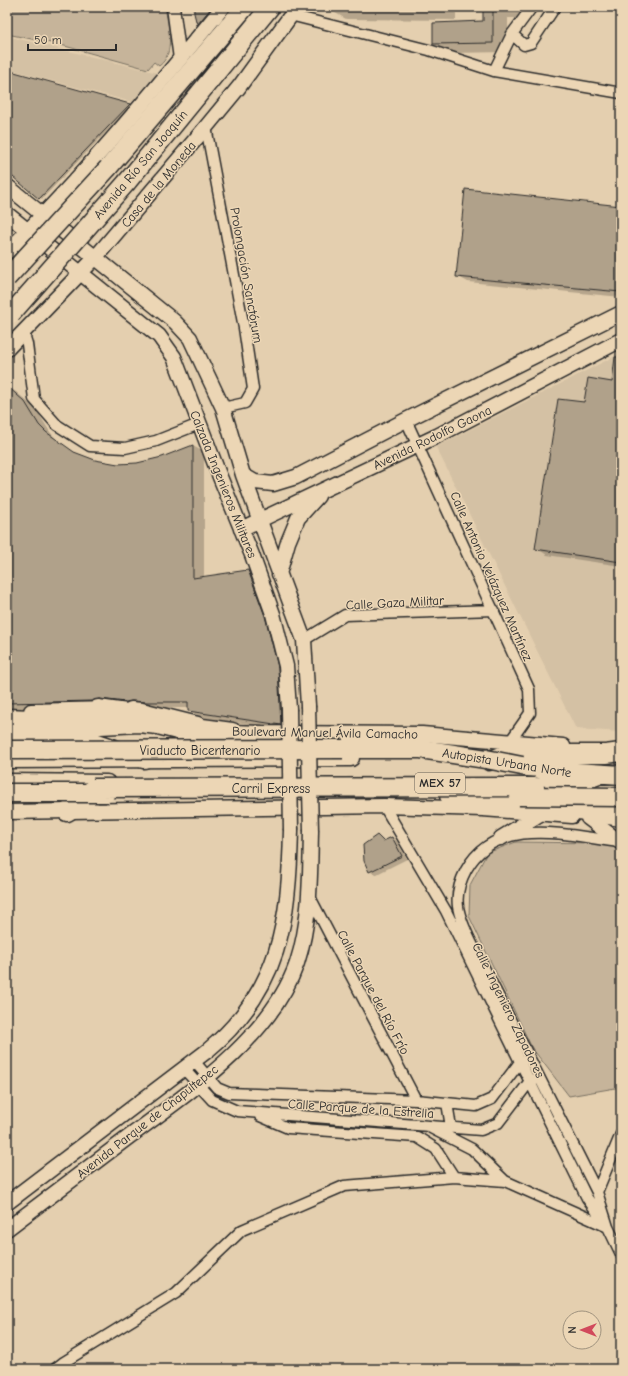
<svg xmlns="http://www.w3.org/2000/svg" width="628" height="1376" font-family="'Comic Neue',sans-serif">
  <rect width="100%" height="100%" fill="#e4cfaf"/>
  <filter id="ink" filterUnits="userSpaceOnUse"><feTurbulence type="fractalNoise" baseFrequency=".025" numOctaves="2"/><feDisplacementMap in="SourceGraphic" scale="8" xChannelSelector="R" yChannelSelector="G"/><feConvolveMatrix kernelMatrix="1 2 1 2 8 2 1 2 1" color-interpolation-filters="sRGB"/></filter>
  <g filter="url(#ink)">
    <path fill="#d4c1a4" d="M7 36 158 73 132 102 7 69Z
      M621 353V732L576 729 436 447Z"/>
    <path fill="#c6b49a" stroke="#787062" d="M7 7H165C168 25 176 54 159 66L154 62 148 69 61 45 7 34Z
      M516 842 602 843 621 846V1087L569 1096 532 1048 469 916 470 885 487 853Z"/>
    <path fill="#0003" d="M196 7H228L208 31 198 25Z
      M330 7H456V20L346 19 330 10Z
      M484 7H520V18H508V52L450 53 434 44 484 22Z
      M7 71 131 106 42 199 12 165 7 105Z
      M621 207V297L468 282 457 276Z
      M621 368V566L547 555 536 548 585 403 613 383Z
      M7 386 16 392 36 409 50 432 57 440 79 455 95 461 118 465 137 464 162 458 193 446 204 452V577L248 571 259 577 276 623 291 730 200 717 189 710V708H7Z
      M378 836 385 842 392 838 397 841 407 859 375 875 370 871Z"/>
    <path fill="#b0a18a" stroke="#2b2b2b" d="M194 7H212L197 25 194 13Z
      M483 7H493V43L433 44V23L483 21Z
      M7 70 130 104 39 199 7 172 11 165 7 118Z
      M465 189 621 206V292L456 277Z
      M615 357H621V562L535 549 558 399 584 402 588 378 612 382Z
      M7 386 25 402 39 425 46 432 74 452 95 460 118 464 137 463 162 457 193 445V578L248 570 265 616 278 667 281 725 188 711V702H147L132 701 126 702 99 699 92 701 7 703Z
      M377 835 383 841 392 837 402 856 369 872 364 861 363 845Z"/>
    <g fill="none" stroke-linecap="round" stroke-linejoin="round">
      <defs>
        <path id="minor" d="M290 15 429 50 494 71 621 93
          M512 34 524 45 531 43 555 7
          M494 71 512 34 532 7
          M206 127 244 328 253 389 245 403 223 408
          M24 334 27 344 34 399 57 425 90 446 125 448 156 441 199 424
          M406 420 529 689 530 713 509 743
          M304 640 345 615 494 610
          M384 806 446 911 587 1198 608 1227 621 1254
          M310 897 416 1100
          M194 1061 217 1088 229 1093 416 1100 476 1106 492 1099 520 1062 524 1060
          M184 1069 212 1100 237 1111 481 1130 498 1123 530 1081 535 1080
          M447 1103 451 1127
          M260 1116 288 1128 417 1137 436 1149 454 1177
          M431 1128 472 1149 505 1181
          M597 1192 621 1134
          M608 1227 597 1192 471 942C458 915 451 898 466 870 497 814 569 836 620 842
          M55 1369 64 1362 176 1293 242 1230 344 1186 454 1177 505 1181 608 1227"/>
        <path id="tertiary" d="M173 7 180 59"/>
        <path id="secondary" d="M7 186 175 322 190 338 223 408 243 475 304 640 308 706
          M7 214 159 336 174 357 220 477 252 555 273 614 286 666 289 709
          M7 252C84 175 154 91 223 7
          M7 349 95 258 206 127 239 87 297 7
          M243 475 255 482 273 484 296 477 406 420 621 313
          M241 529 437 436 621 340
          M279 574 288 542 298 518 318 496
          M131 709 142 710 198 724
          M31 711 108 709
          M222 730 232 732 262 733 422 734 563 746
          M7 812 384 806 483 809 572 816
          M588 818 620 842
          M501 838 540 814
          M7 1203 207 1051C281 990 289 920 291 830
          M7 1229C48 1198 89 1167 130 1136 190 1092 272 1036 297 963 311 920 310 875 311 831"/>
        <path id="trunk" d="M7 760 351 758
          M7 782 107 783"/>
        <path id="motorway" d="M108 168 245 7
          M127 182 270 7
          M98 709 141 715
          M7 718 56 720 100 725 139 723 158 725 193 734 225 752
          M187 726 232 732
          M7 735 80 737 144 759
          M343 749H421L486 759
          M489 761 507 754H606L621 752
          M522 766 546 770 621 775
          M539 787 563 788 596 776
          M449 796H494L621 817
          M67 812 104 789"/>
      </defs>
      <use href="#minor" stroke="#2b2b2b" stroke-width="13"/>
      <use href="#tertiary" stroke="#2b2b2b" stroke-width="15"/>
      <use href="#secondary" stroke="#2b2b2b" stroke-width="17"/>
      <use href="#trunk" stroke="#2b2b2b" stroke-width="19"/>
      <use href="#motorway" stroke="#2b2b2b" stroke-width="21"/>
      <use href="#minor" stroke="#ecd6b5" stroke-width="10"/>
      <use href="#tertiary" stroke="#ecd6b5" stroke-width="12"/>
      <use href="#secondary" stroke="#ecd6b5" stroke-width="14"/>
      <use href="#trunk" stroke="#ecd6b5" stroke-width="16"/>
      <use href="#motorway" stroke="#ecd6b5" stroke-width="18"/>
      <defs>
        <path id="secondary-bridge" d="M308 706 311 831
          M289 709 291 830"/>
        <path id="motorway-bridge" d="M7 278 108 168
          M11 314 127 182
          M7 750 343 749
          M486 759 522 766
          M93 788 535 787
          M7 793H106
          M519 796 621 797"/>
      </defs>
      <use href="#secondary-bridge" stroke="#2b2b2b" stroke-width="17" stroke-linecap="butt"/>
      <use href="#motorway-bridge" stroke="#2b2b2b" stroke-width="21" stroke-linecap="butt"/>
      <use href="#secondary-bridge" stroke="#ecd6b5" stroke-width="14"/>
      <use href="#motorway-bridge" stroke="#ecd6b5" stroke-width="18"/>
    </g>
  </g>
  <g text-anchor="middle" stroke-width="3" stroke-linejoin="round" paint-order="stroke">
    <rect fill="#ecd6b5" stroke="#655e54" stroke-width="1" x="415" y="773" width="50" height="20" rx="3"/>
    <g font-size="12" font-weight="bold" fill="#2b2b2b">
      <text x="440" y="787">MEX 57</text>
    </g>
    <g font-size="13" fill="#2b2b2b" stroke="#ecd6b5">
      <text transform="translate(140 164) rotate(-50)" y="5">Avenida Río San Joaquín</text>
      <text transform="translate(158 184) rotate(-50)" y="5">Casa de la Moneda</text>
      <text transform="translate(247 275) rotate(80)" y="5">Prolongación Sanctórum</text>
      <text transform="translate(432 437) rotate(-26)" y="5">Avenida Rodolfo Gaona</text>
      <text transform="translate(224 484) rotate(68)" y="5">Calzada Ingenieros Militares</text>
      <text transform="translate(492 576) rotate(66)" y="5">Calle Antonio Velázquez Martínez</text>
      <text transform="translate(395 602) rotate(-3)" y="5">Calle Gaza Militar</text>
      <text transform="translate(325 732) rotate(1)" y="5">Boulevard Manuel Ávila Camacho</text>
      <text x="200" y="755">Viaducto Bicentenario</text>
      <text transform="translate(507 762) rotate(9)" y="5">Autopista Urbana Norte</text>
      <text x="271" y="793">Carril Express</text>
      <text transform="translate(374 992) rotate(62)" y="5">Calle Parque del Río Frío</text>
      <text transform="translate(509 1010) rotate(64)" y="5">Calle Ingeniero Zapadores</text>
      <text transform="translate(361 1108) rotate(4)" y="5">Calle Parque de la Estrella</text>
      <text transform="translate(147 1121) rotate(-38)" y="5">Avenida Parque de Chapultepec</text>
    </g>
  </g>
  <rect width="628" height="1376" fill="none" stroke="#ecd6b5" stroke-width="24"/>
  <rect x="12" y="12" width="604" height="1352" fill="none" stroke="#2b2b2b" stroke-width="1.5" filter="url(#ink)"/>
  <g transform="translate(582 1330) rotate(270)"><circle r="19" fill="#ecd6b5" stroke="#9f927e"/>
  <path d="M0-3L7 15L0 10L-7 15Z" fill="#d1495b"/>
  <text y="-6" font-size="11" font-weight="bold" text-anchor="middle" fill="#2b2b2b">N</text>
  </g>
  <path d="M28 44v6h88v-6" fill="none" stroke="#2b2b2b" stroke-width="2"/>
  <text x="34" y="44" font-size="12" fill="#2b2b2b" stroke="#ecd6b5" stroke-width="3" paint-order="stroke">50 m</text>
</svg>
